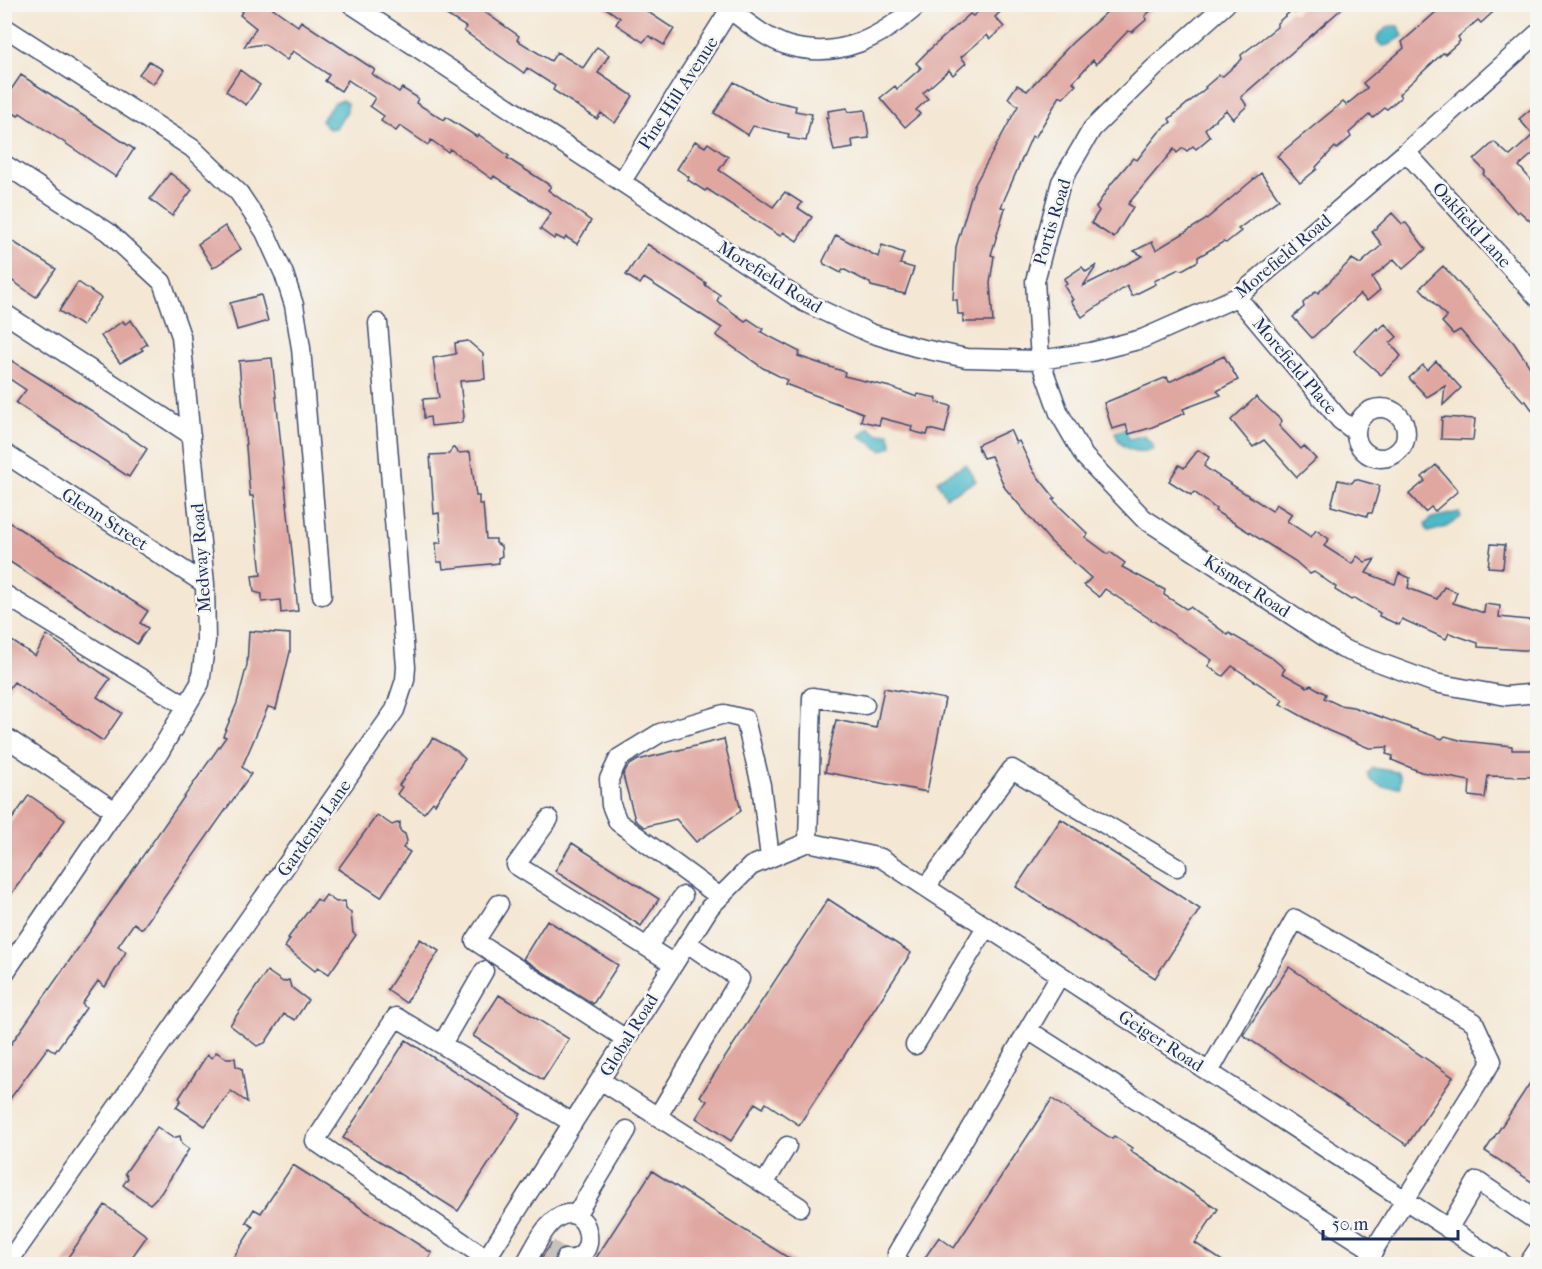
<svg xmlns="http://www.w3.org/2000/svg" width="1542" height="1269" font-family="'IM FELL French Canon',serif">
  <rect width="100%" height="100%" fill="#f6f6f2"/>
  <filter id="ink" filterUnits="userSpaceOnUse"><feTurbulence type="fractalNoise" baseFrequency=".0167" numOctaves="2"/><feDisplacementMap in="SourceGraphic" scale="12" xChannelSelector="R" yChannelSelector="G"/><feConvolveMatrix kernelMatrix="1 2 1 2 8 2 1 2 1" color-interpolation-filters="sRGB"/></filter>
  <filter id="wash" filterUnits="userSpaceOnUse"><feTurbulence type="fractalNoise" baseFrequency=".008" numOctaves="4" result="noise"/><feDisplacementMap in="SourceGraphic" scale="24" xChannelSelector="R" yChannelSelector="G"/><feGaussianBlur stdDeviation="1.35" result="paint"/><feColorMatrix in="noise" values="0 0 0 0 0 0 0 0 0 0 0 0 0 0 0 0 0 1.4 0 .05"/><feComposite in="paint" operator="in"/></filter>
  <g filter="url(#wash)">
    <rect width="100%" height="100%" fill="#f4e7d3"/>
    <path fill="#4ebac8" stroke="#347493" stroke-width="1.5" d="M1390 26H1399L1403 36 1389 45 1382 46 1377 41 1378 35Z
      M342 100 347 103V111L336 128 329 129 321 121 334 103Z
      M869 427 878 434 889 433 892 446 882 451 860 436Z
      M1125 429 1129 439 1144 435 1154 447 1153 450C1137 454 1119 450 1115 432Z
      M966 464 976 481 946 497 937 480Z
      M1459 512 1461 517 1446 527 1428 532 1425 525 1432 518Z
      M1373 768 1397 772 1400 777V787H1383L1370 780 1368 773Z"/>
    <g id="blocks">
      <path fill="#e0a7a1" d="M247 4H267L298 26 301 21 375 70 372 74 399 92 402 88 418 98 416 103 444 120 446 117 477 137 479 135 509 156 507 158 551 186 548 190 591 221 577 244 566 237 564 240 556 236 554 239 540 229 551 213 494 176 492 179 450 149 448 152 431 140 428 145 400 126 396 131 381 121 384 116 370 106 375 98 348 80 341 91 325 81 329 75 293 51 287 60 264 44 244 47 256 28 240 15Z
        M429 4H473L519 36 517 40 551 61 557 52 583 68 597 47 609 55 598 73 633 96 615 123 601 113 597 119 553 90 555 86 527 68 524 73 464 31 466 27Z
        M600 4H636L674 29 664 45 649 36 643 42 616 24 620 18Z
        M987 4H1008L995 17 1004 27 990 39 987 35 961 57 966 63 953 75 949 70 923 93 928 99 916 110 920 114 905 127 880 98 895 86 897 89 921 68 916 63 929 50 970 14 973 16Z
        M1116 4H1158L1145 16 1146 20 1132 32 1128 31 1096 64 1093 60 1073 82 1076 85 1063 98 1060 96 1035 138 1032 136 1001 207 1005 208 991 255 994 256 990 283 993 322H963V314H958L957 300H953L956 247 974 186 1018 106 1008 98 1017 85 1027 91 1072 43Z
        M1305 4H1347L1241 97 1247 106 1233 119 1226 110 1205 129 1210 137 1196 149 1193 146 1187 151 1183 148 1177 153 1174 149 1128 204 1133 207 1114 238 1091 223 1099 211 1096 207 1111 184 1133 158 1137 160 1159 132 1171 122 1169 119 1206 88 1205 87 1219 75 1223 76 1242 59 1241 55 1277 27V23L1291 11 1295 13Z
        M1445 4H1502L1481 23 1478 20 1458 37 1460 41 1445 54 1443 53 1399 94 1401 97 1387 109 1385 108 1373 118 1370 114 1349 133 1351 137 1337 149 1335 147 1316 167 1317 169 1300 183 1277 156 1343 102 1346 105 1367 88 1363 83 1404 48 1402 42Z
        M149 61 163 70 153 84 139 74Z
        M240 70 260 85 246 105 226 91Z
        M21 75 134 149 116 177 20 113 18 116 4 107V100Z
        M734 82 768 100 796 106 795 111 812 114 806 141 788 138 789 134 753 126 748 135 714 113Z
        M1538 103V149L1519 166 1538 188V228L1519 211 1517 213 1483 174 1485 171 1474 160 1494 142 1510 156 1533 135 1519 119Z
        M847 108 848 112 865 110 869 138 852 140 853 148 834 151 826 117 829 118 828 111Z
        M695 141 705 147 708 143 728 157 719 170 773 207 785 192 802 203 798 208 812 217 797 241 783 232 780 236 707 189 705 191 688 180 689 177 677 169Z
        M170 173 192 190 172 216 150 199Z
        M1261 173 1279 199 1238 229 1241 231 1226 243 1223 242 1198 257V261L1182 270 1179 269 1154 281 1156 284 1132 296 1127 286 1082 317 1071 301 1073 300 1064 286 1067 284 1064 279 1082 267 1086 272 1097 265 1083 286 1143 256 1134 251 1152 242 1156 250 1204 221Z
        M1392 213 1402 224 1406 223 1426 249 1403 269 1394 259 1372 278 1380 290 1367 301 1360 294 1312 338 1293 317 1304 307 1303 303 1316 291 1318 293 1352 259 1360 264 1382 245 1372 232Z
        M225 226 241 249 213 268 198 244Z
        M836 235 878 257 882 245 904 253 900 264 914 268 905 294 871 286 870 283 843 269 841 273 824 264 823 261Z
        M4 236 56 269 36 297 4 275Z
        M647 244 706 283 705 285 720 295 717 301 745 321 748 319 763 329 761 332 800 352 798 356 845 372 844 376 890 387 917 397 918 394 937 398 936 402 951 406 945 433 929 429 927 435 911 431 912 426 881 418 879 425 861 421 863 413 785 384 787 380 763 368 716 335 722 328 644 278 640 284 626 275Z
        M1443 266 1514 343 1530 367 1538 359V418L1525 400 1524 402 1460 330 1453 334 1442 322 1447 317 1420 288Z
        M78 282 101 298 82 326 59 311Z
        M261 295 268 321 237 330 230 303Z
        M131 320 147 344 141 348 143 350 120 363 101 336 123 321 125 324Z
        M1385 324 1397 337 1390 343 1401 356 1381 375 1354 351 1377 328 1378 330Z
        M468 341 483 354 485 379 460 381 464 417 461 423 431 426 430 417 424 418 423 399 439 398 433 358 456 354 455 343Z
        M4 356 92 411 147 449 129 477 16 403 26 390 4 375Z
        M1224 356 1238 380 1217 391 1221 395 1183 409 1185 413 1150 428 1129 434 1126 425 1112 429 1104 403 1167 377 1169 382Z
        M272 358 298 611 281 613 280 600 262 602V594L254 592 252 576 261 575 253 496H250L239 361Z
        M1436 361 1461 388 1443 405 1445 386 1427 397 1409 378 1423 365 1427 370Z
        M1256 397 1282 421 1279 426 1301 449 1304 446 1316 459 1297 477 1264 440 1253 447 1231 420Z
        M1442 417 1475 419 1473 440 1441 439Z
        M1010 430 1016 443 1019 441 1034 472 1055 498 1053 500 1088 534 1085 537 1108 554 1110 552 1125 563 1122 567 1165 590 1164 595 1186 609 1190 607 1228 635 1229 633 1272 658 1285 669 1282 673 1307 687 1311 685 1326 694 1324 698 1339 705 1353 707 1442 739 1445 736 1463 741 1512 746V750H1538V777L1488 776 1485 798 1469 796 1470 781 1421 772 1392 760 1393 756 1386 754 1388 747 1369 748 1327 730 1280 704 1283 700 1232 666 1223 676 1208 666 1212 660 1105 589 1099 597 1084 585 1091 578 1050 541 1005 488 991 456 983 458 977 445Z
        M453 447 458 453 470 452 476 496H479V504H483L486 539H496V543L501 546 502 556 498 558 499 563 443 569 442 562H437L436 543H441L439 513 434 514 430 455 449 454Z
        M1198 450 1209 457 1204 466 1209 470 1272 511 1276 504 1292 514 1287 521 1311 537 1316 530 1329 539 1324 546 1352 564 1357 556 1365 562 1375 559 1366 573 1395 584 1399 573 1410 578 1408 588 1437 599 1444 587 1457 592 1453 603 1484 613 1485 604 1500 606 1499 617 1538 621V651L1478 647V643L1449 633 1446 639 1402 619 1399 625 1379 616 1380 613 1355 598 1351 600 1335 590 1336 587 1314 572 1310 574 1295 561 1215 511 1216 509 1194 492 1191 495 1169 481 1179 465 1184 468Z
        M1436 465 1458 491 1435 511 1431 507 1425 512 1409 494 1425 481 1422 477Z
        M1355 479 1380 486 1372 513H1368L1367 516 1331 506 1338 480 1352 483Z
        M4 519 148 611 140 623 148 628 137 644 4 558Z
        M1491 544 1505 545 1503 568 1488 567Z
        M249 631 290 634V652L276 709 268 707 242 767 251 774 142 929 134 923 118 946 126 952 105 987 98 981 82 1004 86 1008 55 1052 48 1047 4 1107V1054L226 737 223 736 237 703 247 665Z
        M47 635 110 679 97 697 122 713 103 741 14 682 4 695V636L35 656Z
        M884 688 945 699 927 792 825 772 836 720 876 728Z
        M433 738 457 751 465 759 435 804 433 802 424 813 397 794 402 787 399 785Z
        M724 739 741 811 696 842 676 819 644 827 635 820 623 775 628 766 638 760Z
        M29 795 65 820 4 904V831Z
        M377 815 392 825 400 822V831L405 834 407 841 403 848 410 852 381 897 338 869Z
        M1061 819 1200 909 1155 978 1016 887Z
        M572 843 659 899 641 926 555 871Z
        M326 895 336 902 345 901 346 909 351 913 353 933 356 935 329 974 318 967 315 971 285 947 290 939 288 938 317 899 321 902Z
        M828 899 911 953 799 1125 766 1103 763 1108 755 1103 731 1141 696 1118 707 1101 700 1096Z
        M547 920 618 965 593 1004 523 959Z
        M420 939 439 951 406 1003 387 990Z
        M1289 967 1453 1077 1407 1145 1243 1035Z
        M267 971 283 982 289 980 291 987 308 1000 295 1020 284 1014 265 1043 257 1046 230 1025Z
        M499 995 569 1039 543 1080 473 1036Z
        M406 1040 521 1114 458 1211 343 1138Z
        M216 1052 226 1058H235L236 1066 242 1069 247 1102 231 1091 205 1126 176 1107 181 1100 179 1098 207 1055 212 1058Z
        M1538 1071V1186L1485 1151Z
        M1052 1099 1112 1139 1114 1136 1132 1148 1130 1151 1218 1209 1195 1243 1227 1264H932L924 1259 939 1237 954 1248Z
        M157 1127 173 1138 180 1136 182 1144 189 1149 161 1193 150 1204 123 1185 128 1178 125 1173Z
        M293 1165 432 1253 425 1264H229L253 1227 246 1222 254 1209 261 1213Z
        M652 1171 798 1264H592Z
        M105 1205 147 1236 127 1264H63Z
        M551 1244 560 1249 555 1255V1264H538Z"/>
    </g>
  </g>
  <g filter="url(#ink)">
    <use href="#blocks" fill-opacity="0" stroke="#3c4b70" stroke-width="1.5"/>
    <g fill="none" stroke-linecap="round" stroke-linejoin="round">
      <path stroke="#c9c2bc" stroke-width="18" stroke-dasharray="18 9" stroke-linecap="butt" d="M549 1248 565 1259"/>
      <defs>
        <path id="minor" d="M351 4 804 302 870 333 915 347 966 358 1040 360 1091 352 1142 339 1237 297 1406 152 1538 33
          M722 4C743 19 764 38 789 46 840 60 882 37 919 4
          M1226 4 1154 68 1092 129 1061 182 1035 281 1040 360 1059 413 1084 456 1143 518 1343 649 1435 683 1506 696 1538 693
          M4 27 192 148 239 193 265 232 284 274 294 305 301 348 322 595
          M1406 152 1538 298
          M4 164 108 232 162 282 181 336 205 584 206 641 200 683 159 753 115 811 4 974
          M622 181 733 4
          M1237 297 1340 420 1356 432
          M4 313 191 435
          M1356 433a25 25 0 1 1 50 0a25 25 0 1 1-50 0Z
          M4 453 205 584
          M4 594 186 706
          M4 736 115 811
          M549 819 516 865 674 964
          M808 842 881 858 1503 1264
          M808 842 812 697 865 705
          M926 887 1012 769 1177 867
          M720 897 618 822 611 805 609 779 619 758 660 733 724 714 745 719 761 785 770 858
          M499 904 475 941 626 1039
          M647 947 683 896
          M1028 1030 1374 1251
          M442 1044 484 971
          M915 1045 986 927
          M1209 1072 1295 919 1474 1022 1492 1061 1365 1264
          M600 1080 800 1207
          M658 1116 740 979 687 943
          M764 1184 787 1146
          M576 1215 627 1130
          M1448 1229 1477 1181 1538 1222
          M487 1259 315 1141 396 1017 573 1123
          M7 1264 395 710 405 680 406 667 378 323
          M483 1264 710 907 751 866 808 842
          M525 1264C534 1250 543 1227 557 1218 590 1197 603 1264 565 1259
          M898 1264 897 1253 1060 975
          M1528 1264 1538 1249"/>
      </defs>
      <use href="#minor" stroke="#3c4b70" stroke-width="21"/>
      <use href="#minor" stroke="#fff" stroke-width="18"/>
    </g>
  </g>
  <g text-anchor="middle" stroke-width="5" stroke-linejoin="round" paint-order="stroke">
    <g font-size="18" fill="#1b2f5e" stroke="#f6f6f2">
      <text transform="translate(678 93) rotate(-57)" y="6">Pine Hill Avenue</text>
      <text transform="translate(1052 222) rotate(-73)" y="6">Portis Road</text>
      <text transform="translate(1472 225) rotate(48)" y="6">Oakfield Lane</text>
      <text transform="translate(1283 256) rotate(-40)" y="6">Morefield Road</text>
      <text transform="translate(770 277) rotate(32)" y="6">Morefield Road</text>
      <text transform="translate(1295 366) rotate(50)" y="6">Morefield Place</text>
      <text transform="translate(105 519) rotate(33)" y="6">Glenn Street</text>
      <text transform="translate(201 558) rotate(-94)" y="6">Medway Road</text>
      <text transform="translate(1247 586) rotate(33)" y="6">Kismet Road</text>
      <text transform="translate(314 828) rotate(-55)" y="6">Gardenia Lane</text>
      <text transform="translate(629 1035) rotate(-58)" y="6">Global Road</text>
      <text transform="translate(1161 1041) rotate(33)" y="6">Geiger Road</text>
    </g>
  </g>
  <rect width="1542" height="1269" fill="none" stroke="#f6f6f2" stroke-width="24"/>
  <path d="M1323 1230v9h135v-9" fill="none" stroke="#1b2f5e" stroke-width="3"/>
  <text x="1332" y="1230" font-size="18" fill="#1b2f5e" stroke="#f6f6f2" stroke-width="4.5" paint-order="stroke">50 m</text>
</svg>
